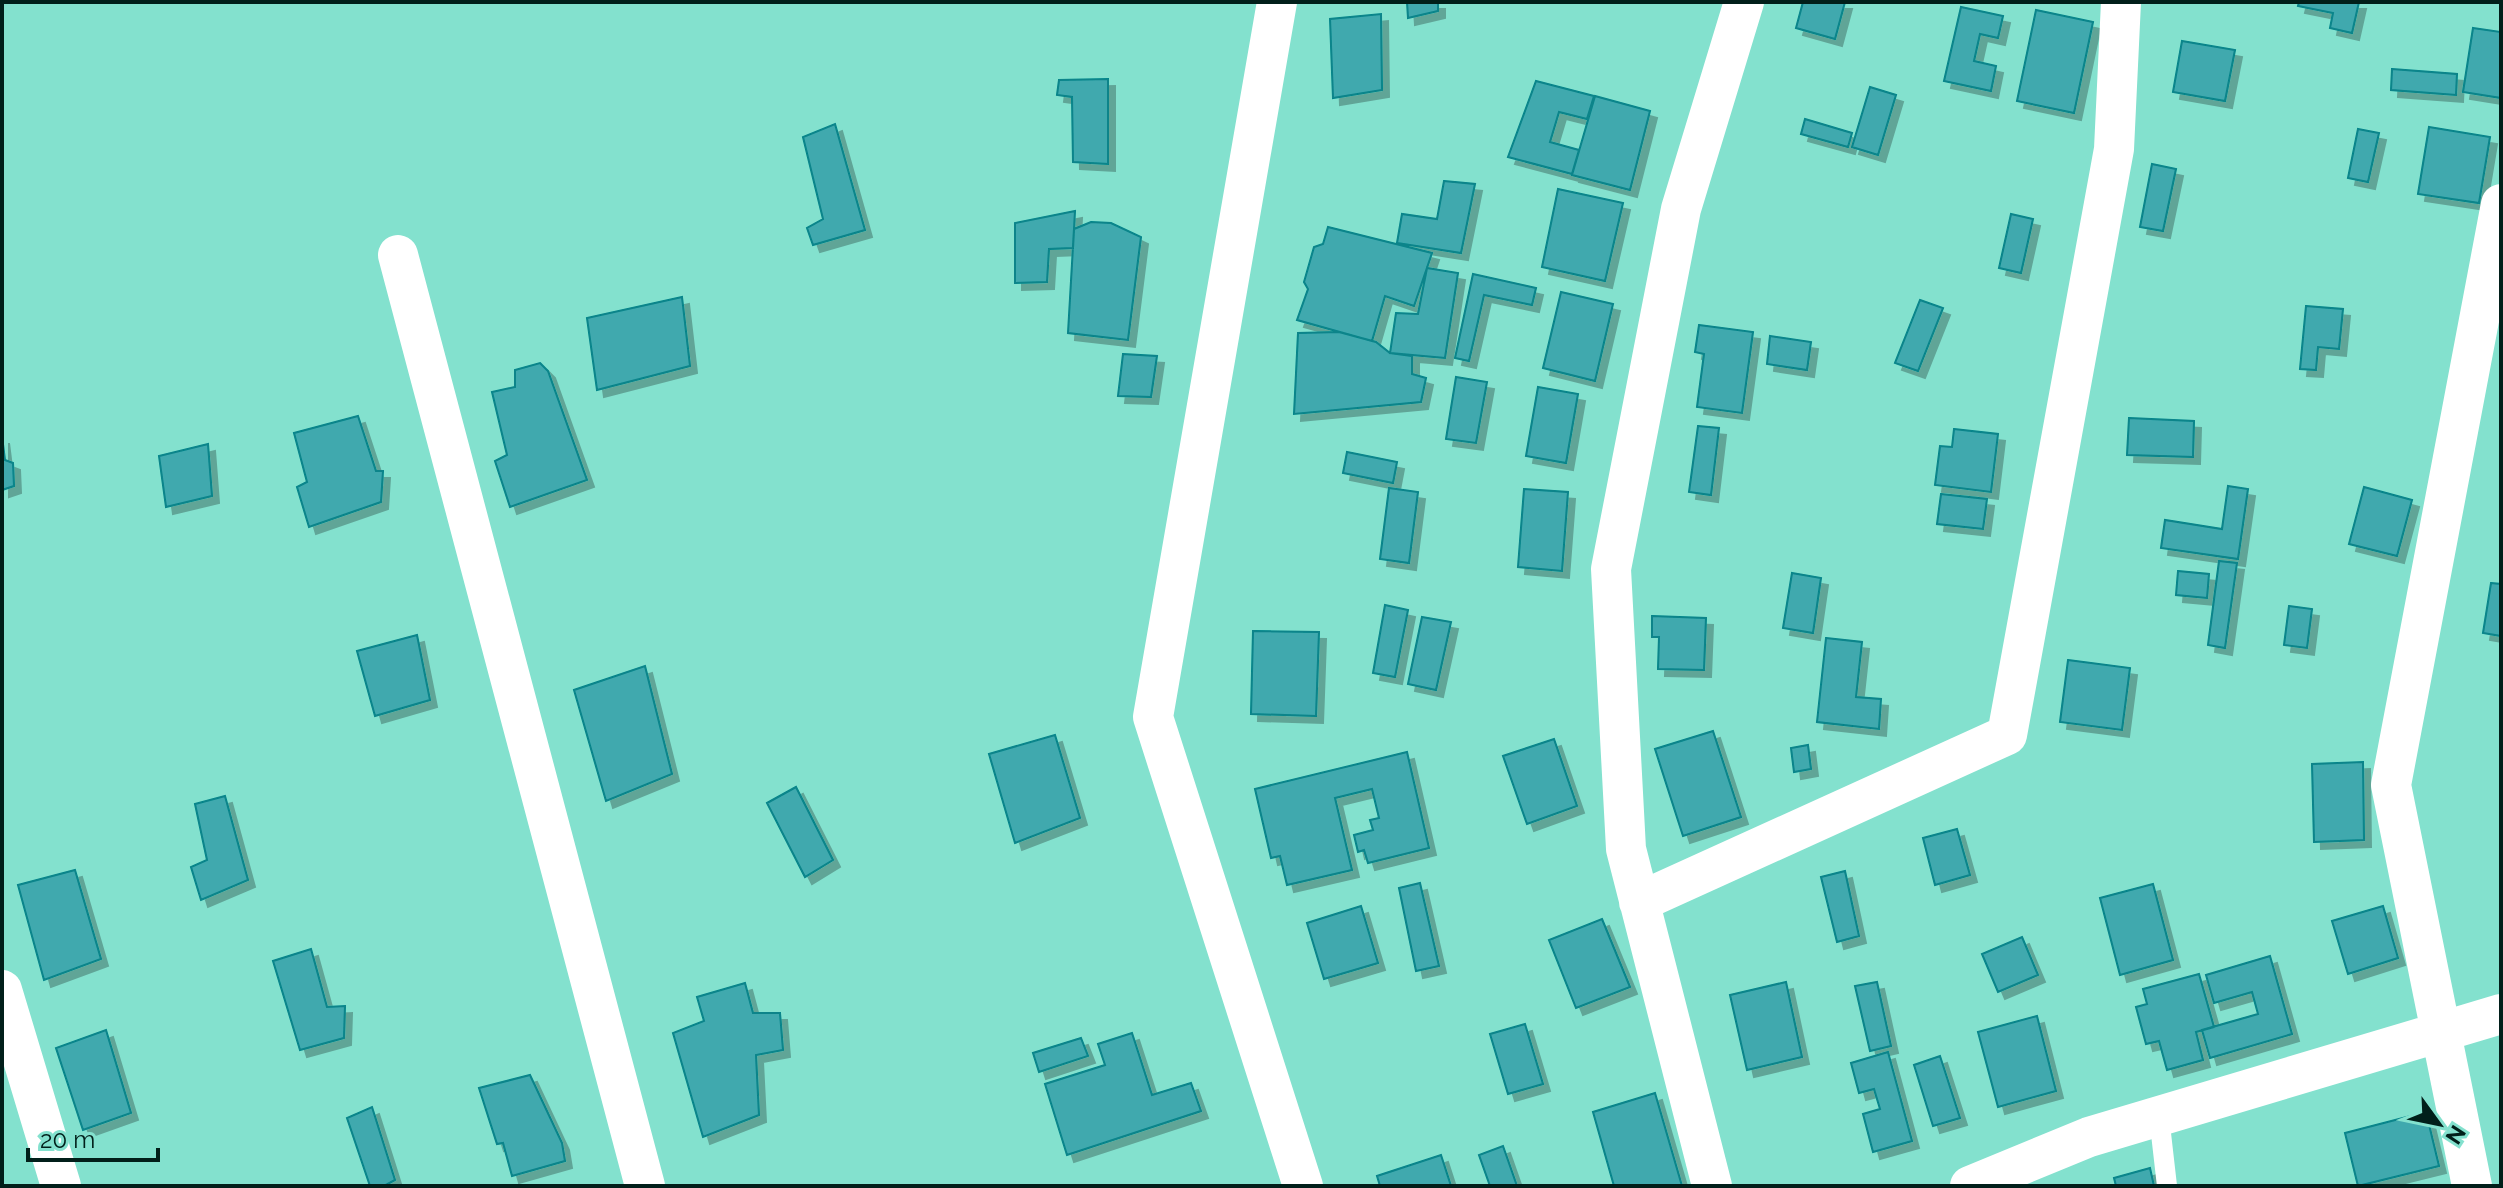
<svg xmlns="http://www.w3.org/2000/svg" width="2503" height="1188" font-family="Raleway,sans-serif">
  <defs>
    <filter id="shadow"><feDropShadow dx="7" dy="7" stdDeviation="0" flood-color="#0004"/></filter>
  </defs>
  <rect width="100%" height="100%" fill="#83e1ce"/>
  <path fill="#3fa9ae" stroke="#07848a" stroke-width="2" filter="url(#shadow)" d="M1407 2H1438V11L1408 18Z
    M1803 2H1845L1835 39 1796 28Z
    M2299 2H2359L2352 33 2330 28 2333 13 2298 6Z
    M1961 7 2003 16 1998 38 1980 34 1974 61 1996 66 1991 91 1944 81Z
    M2036 10 2093 22 2074 113 2017 101Z
    M1381 14 1382 90 1333 98 1330 19Z
    M2473 28 2501 32V98L2463 92Z
    M2182 41 2235 50 2225 101 2173 92Z
    M2392 69 2457 74 2456 95 2391 90Z
    M1108 79V164L1073 162 1072 97 1057 95 1059 80Z
    M1536 81 1594 96 1587 119 1559 112 1550 142 1579 150 1572 174 1508 157Z
    M1870 87 1896 95 1878 155 1852 147Z
    M1595 96 1650 111 1630 190 1572 175Z
    M1805 119 1852 133 1848 147 1801 134Z
    M835 124 865 230 813 245 807 228 823 219 803 137Z
    M2429 127 2490 137 2479 203 2418 194Z
    M2358 129 2379 133 2368 182 2348 178Z
    M2152 164 2176 169 2163 231 2140 227Z
    M1444 181 1475 184 1461 253 1397 243 1402 214 1437 219Z
    M1558 189 1623 203 1605 281 1542 267Z
    M1075 211 1073 248 1049 249 1047 282 1015 283V223Z
    M2011 214 2033 219 2021 273 1999 268Z
    M1091 222 1111 223 1141 237 1128 340 1068 333 1074 229Z
    M1328 227 1432 253 1414 306 1385 296 1372 341 1297 320 1308 289 1304 282 1314 247 1323 244Z
    M1427 268 1458 273 1445 358 1390 353 1396 313 1418 314Z
    M1473 274 1536 288 1532 305 1484 295 1469 361 1455 358Z
    M1561 292 1613 304 1595 381 1543 368Z
    M682 297 690 366 597 390 587 318Z
    M1920 300 1943 308 1918 371 1895 363Z
    M2306 306 2343 309 2339 349 2318 347 2316 370 2300 369Z
    M1699 325 1753 332 1742 413 1697 407 1704 354 1695 352Z
    M1339 332 1376 342 1390 353 1412 356V374L1426 378 1421 402 1294 414 1298 333Z
    M1770 336 1811 342 1807 370 1767 364Z
    M1123 354 1157 356 1151 397 1118 396Z
    M540 363 548 371 587 480 510 507 495 461 507 455 492 392 515 387V370Z
    M1456 377 1487 382 1476 443 1446 439Z
    M1538 387 1578 394 1566 463 1526 456Z
    M358 416 376 471H383L381 502 309 527 297 487 307 482 294 433Z
    M2129 418 2194 421 2193 457 2127 455Z
    M1698 426 1719 428 1711 495 1689 492Z
    M1954 429 1998 434 1991 492 1935 485 1940 446 1952 447Z
    M2 436 5 460 13 463 14 486 2 490Z
    M208 444 212 496 166 507 159 456Z
    M1347 452 1397 462 1393 483 1343 473Z
    M2228 486 2248 489 2238 559 2161 548 2165 520 2222 529Z
    M2364 487 2412 500 2397 556 2349 544Z
    M1389 488 1418 492 1409 563 1380 559Z
    M1524 489 1568 492 1562 571 1518 567Z
    M1941 494 1987 499 1983 529 1937 524Z
    M2219 561 2237 563 2225 648 2208 645Z
    M2178 571 2209 574 2207 598 2176 595Z
    M1792 573 1821 578 1813 633 1783 628Z
    M2491 583 2501 584V636L2483 633Z
    M1385 605 1408 610 1395 677 1373 673Z
    M2289 606 2312 609 2307 648 2284 645Z
    M1652 616 1706 618 1704 670 1658 669 1659 637H1652Z
    M1422 617 1451 622 1436 690 1408 684Z
    M1253 631 1319 632 1316 716 1251 714Z
    M417 635 430 700 375 716 357 651Z
    M1826 638 1862 642 1856 697 1881 699 1879 729 1817 722Z
    M2068 660 2130 668 2122 730 2060 722Z
    M645 666 672 774 606 801 574 690Z
    M1713 731 1741 817 1683 836 1655 749Z
    M1055 735 1080 818 1015 843 989 754Z
    M1554 739 1577 806 1527 824 1503 756Z
    M1808 745 1811 769 1794 772 1791 748Z
    M1407 752 1429 848 1368 863 1364 850 1358 852 1354 835 1373 830 1370 820 1379 818 1372 789 1335 798 1352 870 1287 885 1280 856 1271 858 1255 789Z
    M2363 762 2364 840 2314 842 2312 764Z
    M796 787 833 860 805 877 767 803Z
    M225 796 248 880 201 900 191 867 207 860 195 804Z
    M1957 829 1970 875 1935 885 1923 838Z
    M75 870 101 959 44 980 18 885Z
    M1845 871 1859 936 1837 942 1821 877Z
    M1420 883 1439 966 1416 971 1399 888Z
    M2153 884 2173 960 2120 975 2100 898Z
    M1361 906 1378 963 1324 979 1307 923Z
    M2383 906 2398 958 2348 974 2332 921Z
    M1602 919 1630 987 1576 1008 1549 940Z
    M2022 937 2038 975 1998 992 1982 954Z
    M311 949 327 1007 345 1006 344 1038 300 1050 273 961Z
    M2270 956 2292 1034 2210 1058 2202 1030 2258 1014 2252 992 2214 1003 2206 975Z
    M2199 974 2214 1027 2196 1032 2203 1060 2167 1070 2159 1041 2146 1044 2136 1007 2147 1004 2143 989Z
    M1786 982 1802 1057 1747 1070 1730 995Z
    M1877 982 1891 1046 1870 1051 1855 986Z
    M745 983 753 1013H780L783 1050 756 1055 759 1115 703 1137 673 1033 704 1021 697 997Z
    M2037 1016 2056 1091 1998 1107 1978 1032Z
    M1525 1024 1543 1084 1508 1094 1490 1034Z
    M106 1030 131 1113 83 1130 56 1048Z
    M1132 1033 1152 1095 1191 1083 1201 1111 1067 1155 1045 1084 1105 1065 1098 1044Z
    M1081 1038 1088 1056 1039 1072 1033 1053Z
    M1888 1052 1912 1141 1873 1152 1863 1114 1880 1109 1874 1089 1859 1093 1851 1063Z
    M1940 1056 1960 1118 1933 1126 1914 1065Z
    M530 1075 562 1143 565 1161 512 1176 503 1143 497 1144 479 1088Z
    M1655 1093 1682 1186H1614L1593 1112Z
    M372 1107 395 1180 384 1186H370L347 1118Z
    M2426 1112 2439 1166 2358 1186 2345 1133Z
    M1503 1146 1517 1186H1490L1479 1155Z
    M1441 1155 1451 1186H1380L1377 1176Z
    M2150 1168 2154 1186H2116L2114 1178Z"/>
  <g fill="none" stroke-linecap="round" stroke-linejoin="round">
    <path stroke="#fff" stroke-width="20" d="M2159 1116 2167 1186"/>
    <path stroke="#fff" stroke-width="40" d="M1277 2 1153 717 1303 1186
      M398 255 645 1186
      M1639 902 2007 735 2114 149 2121 2
      M2 990 61 1186
      M1712 1186 1626 849 1611 569 1681 209 1744 2
      M1970 1186 2089 1137 2501 1014
      M2472 1186 2391 785 2501 204"/>
  </g>
  <rect width="2503" height="1188" fill="none" stroke="#011f1a" stroke-width="8"/>
  <g transform="translate(2439 1124) rotate(123)" stroke="#83e1ce" stroke-width="6" paint-order="stroke">
  <path d="M0-6L14 30L0 20L-14 30Z" fill="#011f1a"/>
  <text y="-12" font-size="22" font-weight="bold" text-anchor="middle" fill="#011f1a">N</text>
  </g>
  <path d="M28 1148v12h130v-12" fill="none" stroke="#011f1a" stroke-width="4"/>
  <text x="40" y="1148" font-size="24" fill="#011f1a" stroke="#83e1ce" stroke-width="6" paint-order="stroke">20 m</text>
</svg>
